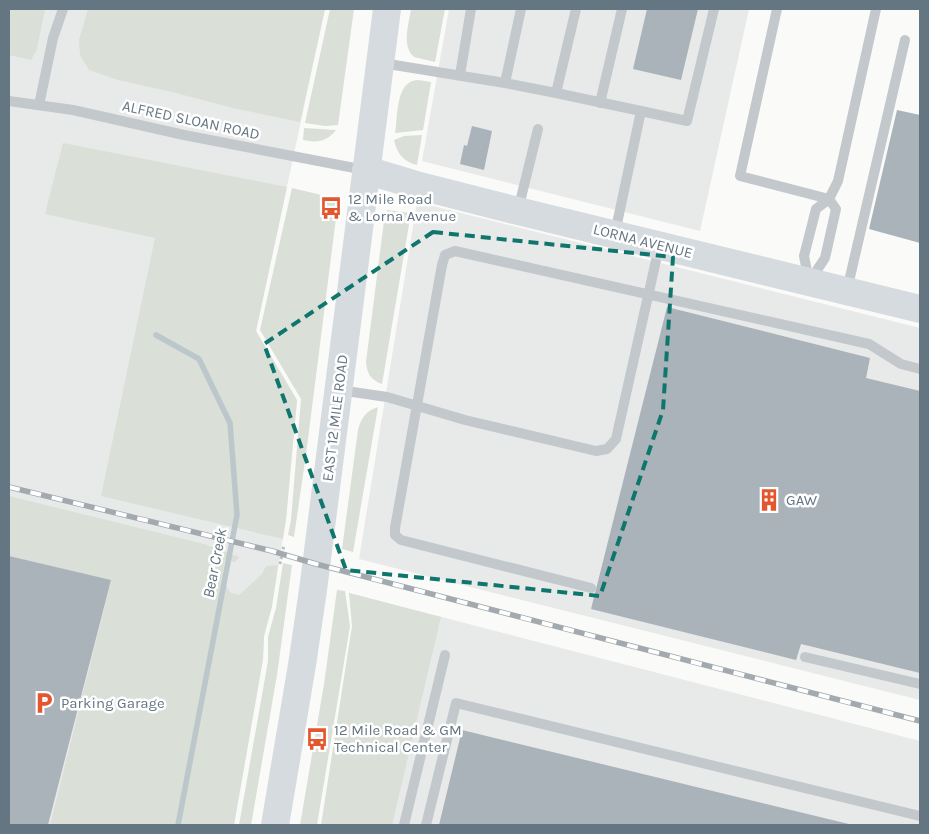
<svg xmlns="http://www.w3.org/2000/svg" width="929" height="834" font-family="Karla,sans-serif">
  <rect width="100%" height="100%" fill="#fafaf8"/>
  <path fill="#e8e9e9" d="M9 9H325L256 331 297 400 286 519 272 606 264 636 263 659 234 825H9Z
    M449 9H749L700 231 422 161Z
    M417 202 920 328V700L359 559Z
    M349 593 920 741V825H322L355 626Z"/>
  <path fill="#dadfd7" d="M9 9H45L37 49 31 60 9 55Z
    M88 9H325L300 122 233 108 172 92 118 80 89 70 80 55 79 40Z
    M330 9H354L338 125 325 126 305 123Z
    M411 9H445L435 62 414 57C401 45 409 24 411 9Z
    M418 80 431 82 423 130 395 133C398 116 395 81 418 80Z
    M304 128 336 130C327 142 317 143 303 140Z
    M422 135 417 165C404 162 397 154 394 140L404 136Z
    M63 143 287 187 256 331 297 400 286 519 283 539 101 496 155 238 45 214Z
    M292 188 334 198 337 210 307 447 294 537 288 535 291 520 301 399 260 330Z
    M387 210 411 213 382 384C371 380 367 374 366 362L384 221Z
    M378 407 353 552 342 549 358 430C361 418 366 411 378 407Z
    M9 496 204 544 239 557 235 562 225 560 222 580 231 593 239 595 262 574 266 566 278 565 272 606 264 636 263 659 234 825H50L111 581 9 556Z
    M283 563 292 565 277 675 251 825H239L268 661V637L276 608Z
    M337 590 345 591 350 626 317 825H300L324 684Z
    M349 593 441 617 392 825H321L352 626Z"/>
  <g fill="none" stroke-linecap="round" stroke-linejoin="round">
    <path stroke="#bbc7cb" stroke-width="5.5" d="M156 335 199 359 230 423 237 515 178 825"/>
  </g>
  <path fill="#aab3b9" d="M647 9H698L681 80 633 69Z
    M897 110 920 115V243L869 229Z
    M472 126 492 131 484 170 460 164 464 145 467 146Z
    M667 307 870 358 866 378 920 391V673L801 644 796 660 591 609Z
    M9 556 111 580 48 825H9Z
    M462 730 853 825H439Z"/>
  <g fill="none" stroke-linecap="round" stroke-linejoin="round">
    <path stroke="#bbbfc2" stroke-width="3" stroke-dasharray="2.5 2.5" stroke-linecap="butt" d="M280 564 284 545"/>
    <path stroke="#c3c8cc" stroke-width="10" d="M777 9 740 176 829 199 838 181 876 9
      M382 63 505 83 556 93 576 9
      M460 75 471 9
      M505 83 521 9
      M556 93 641 111
      M9 101 73 110 184 135 365 170
      M600 103 622 9
      M39 105 53 38 63 9
      M829 199 836 209 825 258 809 282 804 256 816 209Z
      M518 210 538 129
      M615 233 641 111 687 121 714 9
      M847 290 905 40
      M339 390 387 397 465 420 596 451 607 449 616 439 659 247
      M591 588 401 540 395 535V528L442 265 445 255 455 251 869 344 901 364 920 369
      M805 657 920 684
      M404 825 445 655
      M426 825 456 703 920 816"/>
    <path stroke="#d6dbdf" stroke-width="28" d="M366 170 416 185 518 211 920 309
      M275 825 302 665 313 590 387 9"/>
    <defs>
      <path id="rail" d="M9 487 272 551 316 564 920 721"/>
    </defs>
    <use href="#rail" stroke="#a2aab0" stroke-width="5.5"/>
    <use href="#rail" stroke="#fff" stroke-width="4" stroke-dasharray="11" stroke-linecap="butt"/>
  </g>
  <path fill="none" stroke="#0f766e" stroke-width="4" stroke-dasharray="10 6" stroke-linejoin="round" d="M433 232 673 257 663 410 600 596 346 570 264 344Z"/>
  <defs>
    <symbol id="bus-bare" viewBox="-9 -9 18 18"><path d="M-5-6H5V4H4V6H2V4H-2V6H-4V4H-5ZM-3.5-4V0h7V-4ZM-3.5 1.2v1.5H-2V1.2ZM2 1.2v1.5H3.5V1.2Z" fill="#e4572e" stroke="#fff" stroke-width="2.5" paint-order="stroke"/></symbol>
    <symbol id="building-bare" viewBox="-9 -9 18 18"><path d="M-4-6H4V6H1V3H-1V6H-4ZM-2.5-4.3h1.7v1.8h-1.7ZM.8-4.3h1.7v1.8H.8ZM-2.5-1h1.7V.8h-1.7ZM.8-1h1.7V.8H.8Z" fill="#e4572e" stroke="#fff" stroke-width="2.5" paint-order="stroke"/></symbol>
    <symbol id="parking-bare" viewBox="-9 -9 18 18"><path d="M-3.5-5.5H1a3.5 3.5 0 0 1 0 7H-1V5.5H-3.5ZM-1-3.4V-.6H.8a1.4 1.4 0 0 0 0-2.8Z" fill="#e4572e" stroke="#fff" stroke-width="2.5" paint-order="stroke"/></symbol>
  </defs>
  <g fill-rule="evenodd">
    <use href="#bus-bare" x="315" y="192" width="32" height="32"/>
    <use href="#building-bare" x="753" y="484" width="32" height="32"/>
    <use href="#parking-bare" x="28" y="687" width="32" height="32"/>
    <use href="#bus-bare" x="301" y="723" width="32" height="32"/>
  </g>
  <g text-anchor="middle" stroke-width="5" stroke-linejoin="round" paint-order="stroke">
    <g font-size="15" fill="#657683" stroke="#fff">
      <text transform="translate(191 120) rotate(12)" y="5">ALFRED SLOAN ROAD</text>
      <text transform="translate(643 241) rotate(14)" y="5">LORNA AVENUE</text>
      <text transform="translate(335 418) rotate(-83)" y="5">EAST 12 MILE ROAD</text>
    </g>
    <g font-size="15" fill="#657683" stroke="#fff" text-anchor="start">
      <text x="348" y="204">12 Mile Road<tspan x="348" dy="17">&amp; Lorna Avenue</tspan></text>
      <text x="786" y="505">GAW</text>
      <text x="61" y="708">Parking Garage</text>
      <text x="334" y="735">12 Mile Road &amp; GM<tspan x="334" dy="17">Technical Center</tspan></text>
    </g>
    <g font-size="16" font-style="italic" fill="#60757c" stroke="#fff">
      <text transform="translate(214 563) rotate(-79)" y="6">Bear Creek</text>
    </g>
  </g>
  <rect width="929" height="834" fill="none" stroke="#657683" stroke-width="20"/>
</svg>
